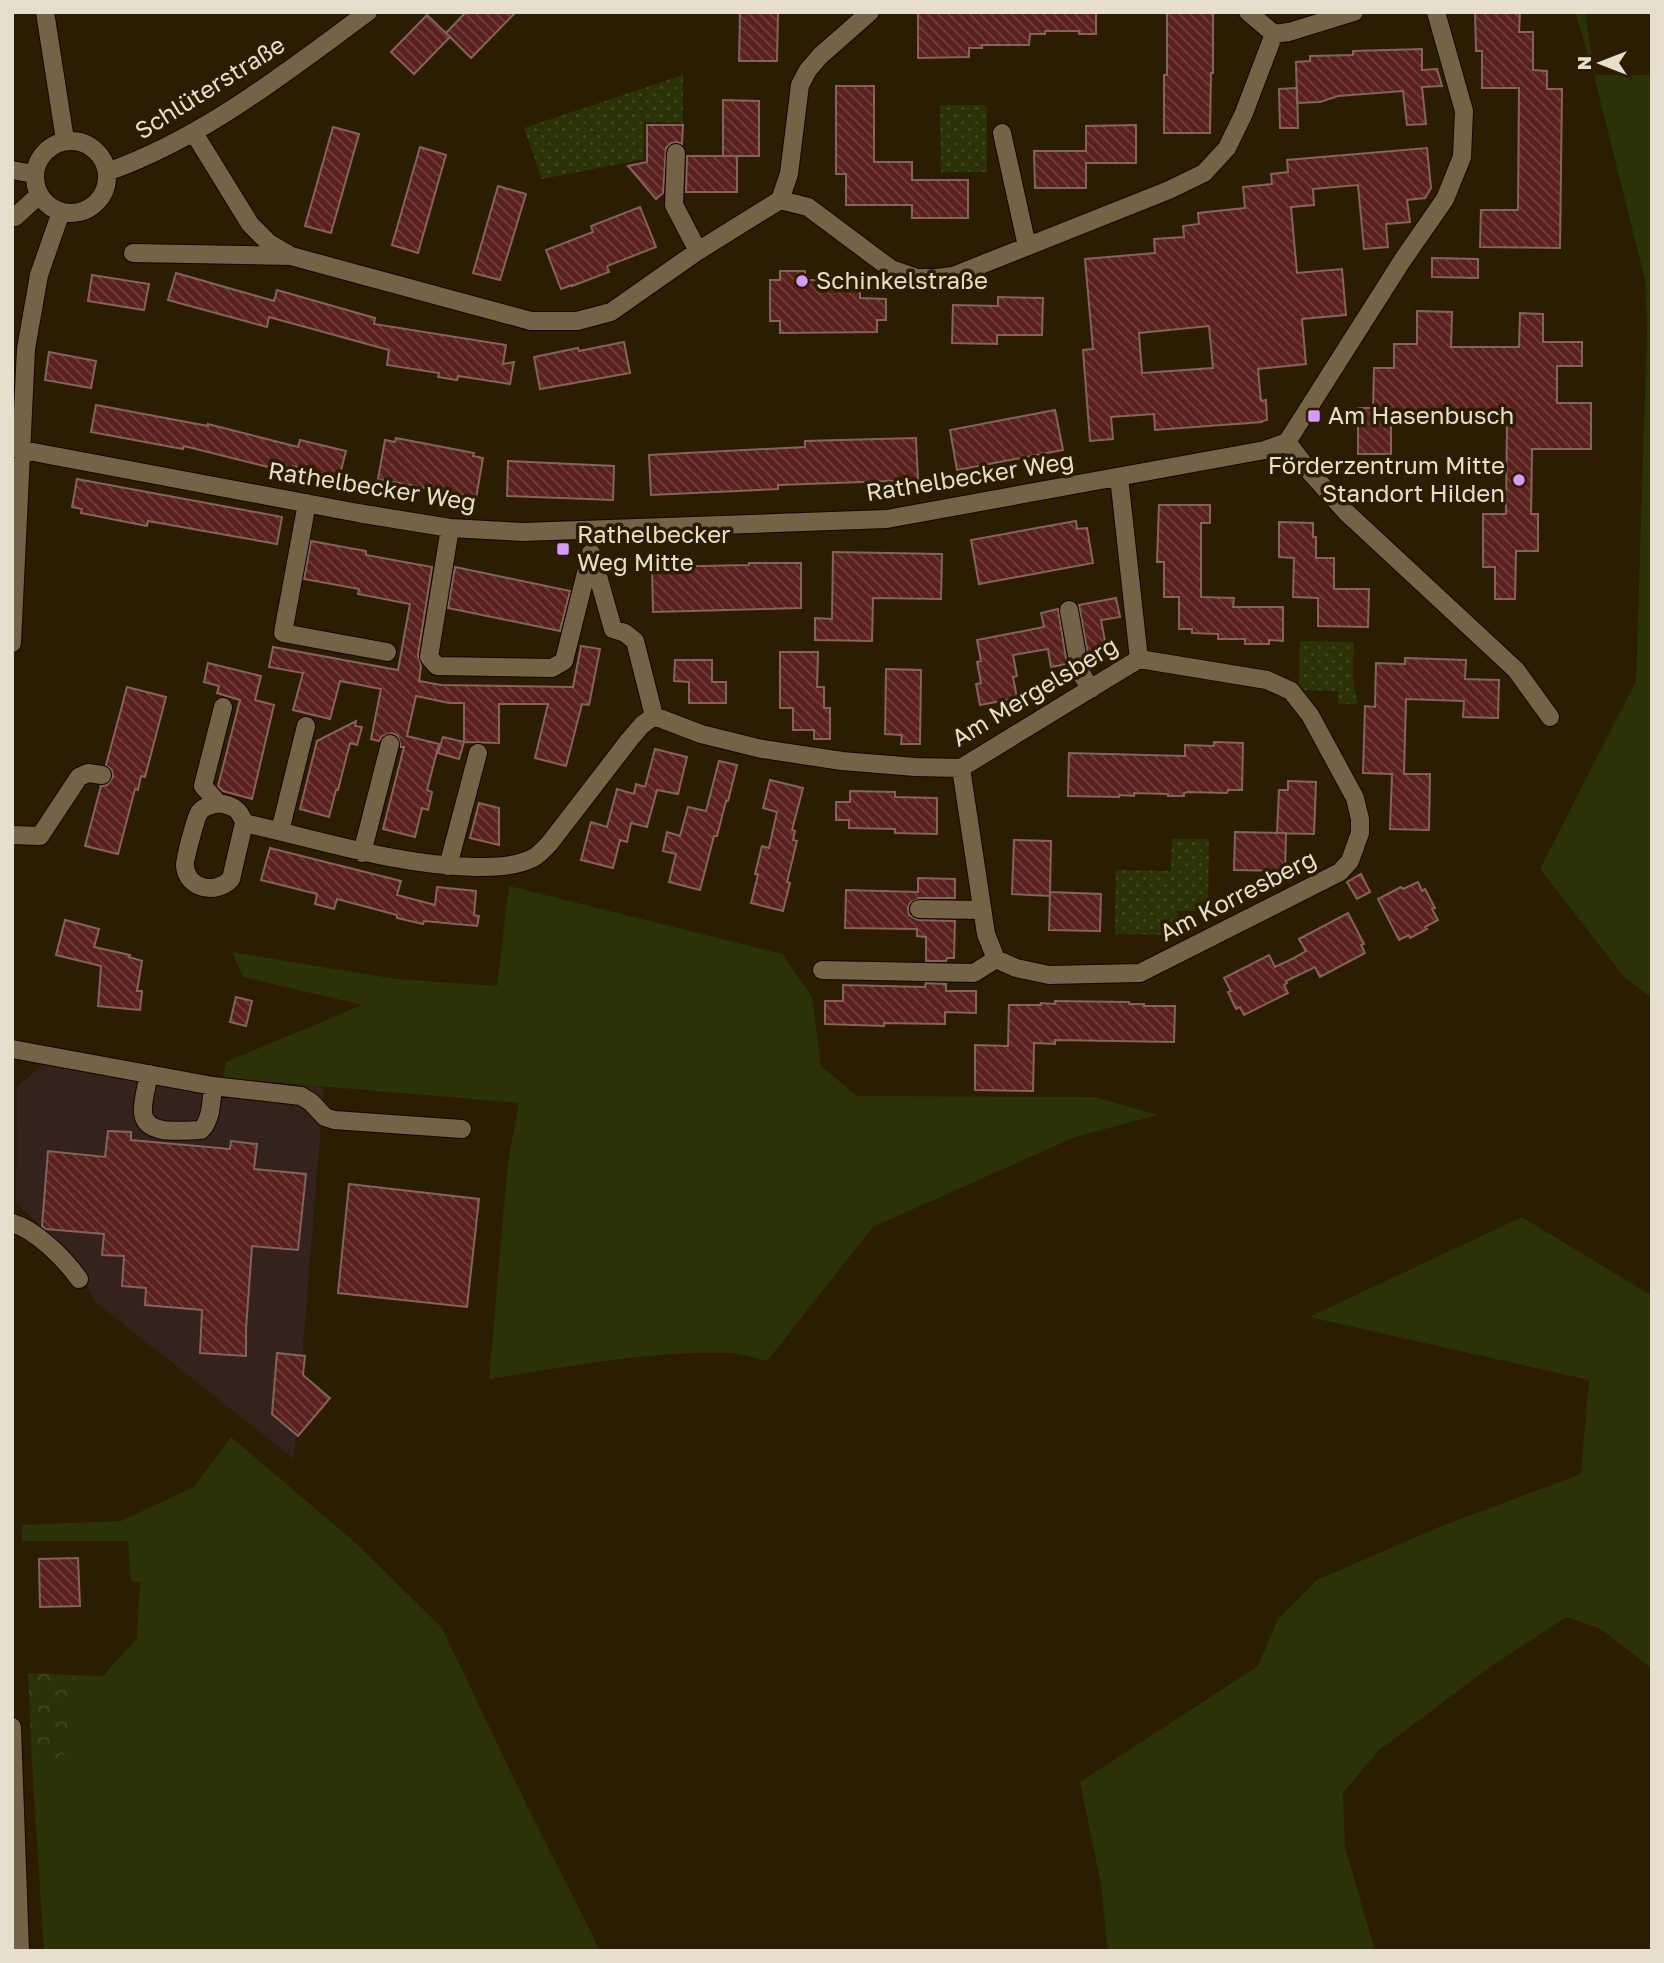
<svg xmlns="http://www.w3.org/2000/svg" width="1664" height="1963" font-family="'Golos Text',sans-serif">
  <defs>
    <pattern id="forest-crowns" width="20" height="18" patternUnits="userSpaceOnUse" patternTransform="scale(1.75)"><rect width="20" height="18" fill="#2b3207"/><path d="M2 6a3 3 0 1 1 6 0M12 15a3 3 0 1 1 6 0" fill="none" stroke="#40461e"/></pattern>
    <pattern id="park-dots" width="8" height="8" patternUnits="userSpaceOnUse" patternTransform="scale(1.75)"><rect width="8" height="8" fill="#2b3207"/><path d="M2 2h.1M6 6h.1" fill="none" stroke="#40461e" stroke-width="1.8" stroke-linecap="round"/></pattern>
    <pattern id="building-back-hatch" width="6" height="6" patternUnits="userSpaceOnUse" patternTransform="scale(1.75)"><rect width="6" height="6" fill="#59201d"/><path d="M-1 5l2 2M0 0l6 6M5-1l2 2" fill="none" stroke="#71403d"/></pattern>
  </defs>
  <rect width="100%" height="100%" fill="#2b1d02"/>
  <path fill="#34221c" d="M58 1051 223 1078 324 1087 294 1459 94 1301 76 1258 16 1203 17 1087Z"/>
  <path fill="#2b3207" d="M1575 12H1585L1595 75H1652V998L1625 978 1540 869 1636 681 1647 328 1645 280 1594 75Z
    M509 886 782 954 812 997 821 1066 857 1096 1095 1097 1158 1115 1075 1137 873 1227 767 1361C755 1358 742 1354 730 1353 652 1350 567 1367 489 1379L508 1162 519 1103 223 1078 226 1062 362 1005 243 977 232 952 396 979 497 986Z
    M1522 1217 1652 1296V1669L1601 1629 1566 1617 1487 1669 1378 1751 1343 1793 1345 1847 1375 1951H1108L1101 1884 1080 1782 1258 1666 1278 1619 1317 1580 1439 1527 1581 1474 1589 1380 1309 1317Z
    M231 1437 358 1545 442 1628 530 1812 593 1936 599 1951H44L32 1764 64 1761 75 1675 103 1676 137 1638 140 1582 131 1581 128 1541H22V1525L121 1521 194 1487Z"/>
  <path fill="url(#forest-crowns)" d="M28 1673 75 1675 64 1761 32 1764Z"/>
  <path fill="url(#park-dots)" d="M683 75V123L644 122V159L542 179 524 128Z
    M940 105H987V172H941Z
    M1300 641 1354 642 1353 680 1358 704H1338V691L1299 690Z
    M1172 839H1209L1208 911H1178V935L1115 934 1116 870 1171 871Z"/>
  <path fill="url(#building-back-hatch)" stroke="#86625e" stroke-width="2" fill-rule="evenodd" d="M466 12H516L471 58 446 33Z
    M740 12H778L777 61H739Z
    M969 12H1096V34H1079V31H1045V34H1030L1029 45H982V48H969V57L918 58V13Z
    M1167 12H1213V73H1211L1210 133H1164V75H1167Z
    M1475 12H1520L1519 32H1533V70L1547 71V89H1562L1560 248 1480 247 1481 210H1518L1519 88H1482V51H1476Z
    M427 15 450 37 414 74 391 52Z
    M1422 49V70L1437 69 1442 86 1422 87 1426 124 1407 125 1403 91 1338 96 1320 102 1297 103 1296 62 1310 61V56L1353 55V51Z
    M836 86H874V162H912V180H968V218H912V205H846V174H836Z
    M1297 88 1298 128H1280L1279 89Z
    M723 100 759 101V156H723Z
    M647 125H683L682 144 677 142 671 143 666 148 663 193 656 199 628 166 647 162Z
    M1136 125V163H1086V188H1035L1034 151H1086V126Z
    M333 127 359 134 331 233 305 226Z
    M420 147 446 155 418 253 392 245Z
    M1427 148 1431 188 1425 198 1407 200 1410 222 1386 224 1388 247 1364 249 1358 185 1313 189 1314 205 1291 207 1297 273 1342 269 1346 315 1302 319 1306 364 1258 369 1261 401 1266 400 1267 420 1262 421V422L1155 430 1154 414 1111 417 1113 439 1090 441 1083 350 1093 349 1085 259 1155 253 1154 239 1184 237 1183 226 1199 224 1198 213 1245 208 1243 187 1272 184 1271 174 1288 172 1287 160ZM1209 326 1213 368 1142 373 1139 333Z
    M687 156H737V192H686Z
    M498 186 526 194 500 280 473 273Z
    M640 207 656 247 607 266 609 272 572 286V285L561 289 546 250 593 232 591 226Z
    M1432 258 1478 259V278L1432 277Z
    M780 271H805V280H827V289H860V298L886 299V320H877V332L780 333V321H770V280H780Z
    M176 273 274 301 277 290 375 318 374 324 506 345 503 364 514 362 510 384 458 376 457 380 438 377 439 373 387 365 389 350 269 317 267 327 168 300Z
    M92 275 149 284 144 310 88 301Z
    M998 297 1043 298 1042 335H997V344L952 343 953 305 998 306Z
    M1417 311 1452 312 1451 347H1519L1520 313 1543 314V342H1582V366H1557V403H1591V449H1532L1531 514H1538V551H1516L1515 599H1495V567H1483V514H1506L1507 421H1440V415H1391V454H1358V408H1373L1374 368H1394V344H1417Z
    M624 342 630 373 540 389 534 357 578 348 579 351Z
    M49 352 96 361 91 388 45 380Z
    M96 405 208 426V424L298 447 300 440 346 451 339 478 293 466 292 473 184 446 183 449 91 432Z
    M1055 410 1063 450 957 470 950 430Z
    M396 438 474 453 473 456 483 458 476 498 378 479 385 440 395 442Z
    M916 438 918 480 778 485V489L651 495 649 455 805 447V441Z
    M508 461 614 466 613 500 507 496Z
    M77 479 282 517 277 544 148 521 147 526 81 513 82 509 72 507Z
    M1159 505H1210V523H1201V597L1234 598 1233 607H1283V641L1269 640V644H1245V639H1218V634L1192 633V629H1179V597H1164V562H1157Z
    M1076 521 1077 529 1087 528 1093 563 979 584 971 540Z
    M1279 522 1313 523V537H1316V558H1334V589H1369L1368 627 1318 626V598L1293 597 1294 558 1279 557Z
    M311 541 366 551V555L432 567 418 655 421 666 419 681 441 685 573 687 581 646 600 649 589 705 582 704 566 766 535 758 548 704H499V743L464 742V703H449L416 696 407 736 439 744 427 790 432 792 428 810 422 808 415 837 383 829 404 747H401L398 736 392 733 382 736 379 741 371 739 381 689 340 681 330 719 293 710 303 673 269 667 273 647 398 670 410 604 358 594 359 589 304 579Z
    M833 552 942 554 941 599 873 598 872 641 815 640V618L832 619Z
    M749 563H801V608L653 612 652 567 749 565Z
    M455 567 570 591 560 631 448 608Z
    M1116 598 1120 617 1101 620 1108 657 1089 660 1079 605Z
    M1058 609 1067 664 1051 667 1048 649 1013 655 1017 676 1013 677 1017 698 980 705 976 684 981 683 977 662 981 661 977 640 1044 627 1041 613Z
    M780 652H818L817 687H824V708H830V739H814V730H793V708H780Z
    M1405 658 1466 660 1465 679 1499 680 1498 718 1463 717 1464 701 1406 699 1404 774H1430L1429 830 1390 829 1392 774 1363 773 1365 706 1375 707 1376 663 1405 664Z
    M675 660H712V682H726V703H689V682L674 681Z
    M208 663 261 676 255 700 274 705 252 799 223 791 218 786 240 700 217 693 219 686 204 682Z
    M886 669 921 670 920 744H901L902 735 885 734Z
    M127 687 166 697 145 777 141 776 138 790 135 789 118 854 85 846 101 786 107 785 113 777 112 770 106 765Z
    M356 721 355 726 362 727 357 745 350 743 338 790H336L329 817 300 809 317 741Z
    M443 737 464 742 459 759 438 753Z
    M1214 742 1243 743 1242 790H1228L1227 793 1188 792 1184 793V796H1168V794L1134 793V796L1119 795V797L1068 796 1069 753 1185 756V745L1214 746Z
    M655 749 687 757 678 794 657 790 647 827 631 823 627 842 620 840 613 868 581 860 591 822 607 827 617 789 634 794 636 784 645 787Z
    M719 761 737 765 728 801H726L717 836H714L700 890 669 882 676 854 663 851 667 832 680 836 688 807 706 811Z
    M770 780 803 788 792 830 795 831 793 840 797 841 787 882 790 883 783 911 751 903 758 875 755 874 762 846 769 848 777 812 763 808Z
    M1288 781 1316 782 1314 834 1277 833 1279 790H1288Z
    M850 791 895 792V797L937 798V834L895 833V829L849 828V820H836V802H850Z
    M479 803 499 808V845L470 838Z
    M1235 832 1286 833 1285 871 1234 870Z
    M1014 840 1051 841 1050 896 1012 894Z
    M270 848 401 881 397 895 435 905 437 887 476 891 474 915 479 916 477 926 424 921 423 924 397 918V915L337 899 334 909 315 904 317 894 261 880Z
    M1361 874 1370 892 1357 899 1347 882Z
    M918 878 955 879V898H919L910 903 908 908 909 915 918 920 955 921 954 958H947L946 961H926V937L917 936V929L845 928 846 890 918 892Z
    M1418 882 1422 891 1425 889 1435 908 1432 909 1438 920 1425 927 1427 929 1410 938 1409 935 1399 940 1378 899 1401 887 1403 889Z
    M1050 892 1101 894 1100 931 1049 930Z
    M1348 913 1364 944 1361 945 1365 953 1320 977 1315 967 1286 981 1287 983 1284 985 1288 993 1244 1015 1240 1007 1236 1009 1228 992 1231 991 1224 978 1269 955 1275 967 1292 959 1306 951 1299 939Z
    M65 920 99 929 94 947 130 955 129 957 142 961 137 991H142L140 1010 98 1006 101 966 56 955Z
    M926 983 946 984V991H976V1013L945 1012V1024L884 1023V1026L825 1024V1001H843V985L925 987Z
    M236 997 252 1001 246 1026 230 1022Z
    M1055 1001 1129 1002V1004H1144V1006H1175L1174 1042 1055 1040V1044L1034 1043 1033 1091 975 1090V1045L1008 1046 1009 1005H1041V1003L1055 1004Z
    M108 1131 131 1132V1140L230 1149 231 1141 257 1144 254 1169 306 1174 298 1250 252 1246 246 1329V1356L200 1353 202 1310 145 1305 146 1288 122 1286 124 1256 102 1255 104 1234 46 1229 42 1226 48 1151 105 1157Z
    M349 1184 479 1199 467 1307 338 1293Z
    M277 1353 305 1356 303 1375 330 1398 298 1436 272 1414Z
    M78 1558 80 1606 40 1607 39 1559Z"/>
  <g fill="none" stroke-linecap="round" stroke-linejoin="round">
    <defs>
      <path id="minor" d="M45 12 65 140
        M1248 12 1274 34
        M1274 34 1289 32 1354 12
        M194 133 250 224 269 243 291 256 531 321H577L611 312 698 251 780 200 789 174 800 85 808 70 820 56 870 12
        M1002 133 1027 246
        M35 177a36 36 0 1 1 72 0a36 36 0 1 1-72 0Z
        M676 153 674 205 698 251
        M12 170 34 174
        M107 172C204 138 286 72 368 12
        M780 200 808 207 891 269 917 278H937L953 276 1169 190 1204 173 1227 148 1244 113 1274 34
        M12 216 15 217 39 195
        M133 253 291 256
        M1287 442 1310 472 1347 513 1516 670 1550 717
        M12 448 358 513 450 528 523 532 887 519 1265 450 1287 442 1402 261 1445 199 1462 157 1464 111 1436 12
        M1119 477 1139 659
        M307 503 283 633 387 652
        M450 528 429 657 437 666 552 668 564 661 591 553
        M592 555 613 629 625 633 635 641 654 716
        M1069 610 1080 672 1091 689
        M12 643 26 349 39 275 61 212
        M961 768 986 934 996 959 1016 968 1049 975 1140 973 1340 872 1350 861 1360 833V819L1355 798 1310 715 1291 691 1267 680 1139 659
        M218 803C232 805 240 809 244 823L231 879C216 895 187 889 185 866 184 861 196 817 199 813 203 806 212 805 218 803Z
        M218 803 203 786 223 707
        M244 823C320 840 396 865 475 867 494 867 515 867 533 858 539 855 544 849 549 844L630 739 642 725 654 716 701 734 762 749 842 761 915 767 961 768 1139 659
        M280 831 306 726
        M12 835 40 836 79 777 88 773 102 775
        M362 853 390 744
        M448 866 478 753
        M919 909 982 910
        M822 970 974 973 996 959
        M12 1049 213 1086 301 1096 311 1102 325 1117 334 1120 462 1129
        M149 1074C147 1086 142 1101 143 1113 146 1137 184 1130 201 1130 212 1119 211 1101 213 1086
        M12 1223C36 1230 64 1258 79 1279
        M12 1727 20 1951"/>
    </defs>
    <use href="#minor" stroke="#130600" stroke-width="20"/>
    <use href="#minor" stroke="#746346" stroke-width="18"/>
  </g>
  <g fill="#d69bfa" stroke="#2b1d02" stroke-width="2.5">
    <circle cx="802" cy="281" r="7"/>
    <rect x="1307" y="409" width="14" height="14" rx="3.5"/>
    <circle cx="1519" cy="480" r="7"/>
    <rect x="556" y="542" width="14" height="14" rx="3.5"/>
  </g>
  <g text-anchor="middle" stroke-width="7" stroke-linejoin="round" paint-order="stroke">
    <g font-size="24" fill="#e8dece" stroke="#2b1d02">
      <text transform="translate(210 88) rotate(-32)" y="8">Schlüterstraße</text>
      <text transform="translate(970 477) rotate(-9)" y="8">Rathelbecker Weg</text>
      <text transform="translate(372 487) rotate(9)" y="8">Rathelbecker Weg</text>
      <text transform="translate(1035 692) rotate(-31)" y="8">Am Mergelsberg</text>
      <text transform="translate(1238 896) rotate(-27)" y="8">Am Korresberg</text>
    </g>
    <g font-size="24" fill="#e8dece" stroke="#2b1d02" text-anchor="start">
      <text x="816" y="289">Schinkelstraße</text>
      <text x="1328" y="424">Am Hasenbusch</text>
      <text x="1505" y="474" text-anchor="end">Förderzentrum Mitte<tspan x="1505" dy="28">Standort Hilden</tspan></text>
      <text x="577" y="543">Rathelbecker<tspan x="577" dy="28">Weg Mitte</tspan></text>
    </g>
  </g>
  <rect width="1664" height="1963" fill="none" stroke="#e8dece" stroke-width="28"/>
  <g transform="translate(1601 63) rotate(270)" stroke="#2b1d02" stroke-width="5" paint-order="stroke">
  <path d="M0-5L12 26L0 18L-12 26Z" fill="#e8dece"/>
  <text y="-10" font-size="19" font-weight="bold" text-anchor="middle" fill="#e8dece">N</text>
  </g>
</svg>
